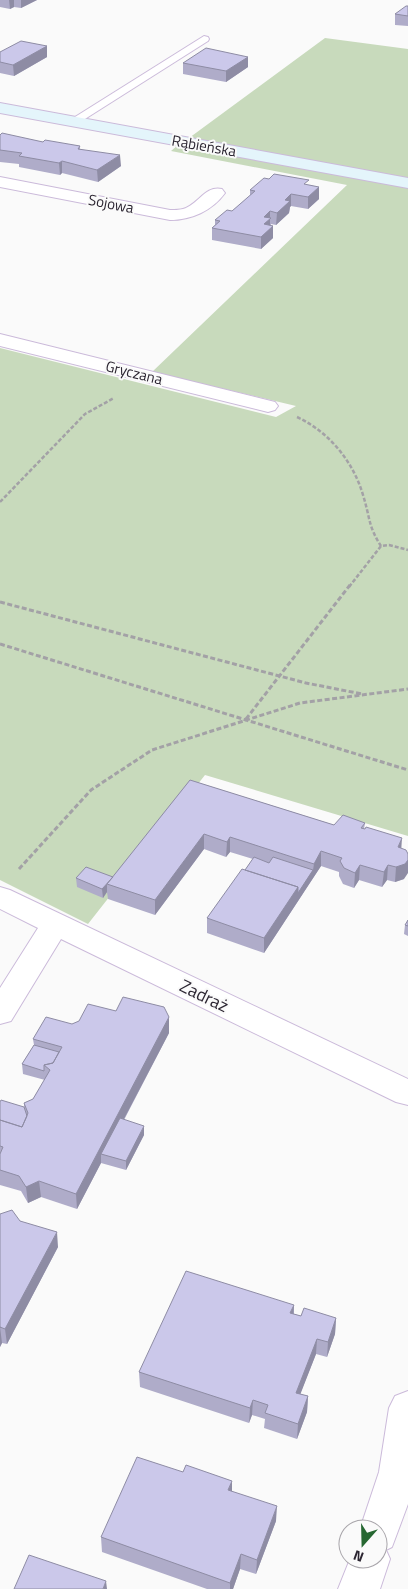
<svg xmlns="http://www.w3.org/2000/svg" width="408" height="1589" font-family="'Titillium Web',sans-serif">
  <rect width="100%" height="100%" fill="#fafafa"/>
  <path fill="#c8dabc" d="M325 38 408 49V179L189 138Z
    M178 145 408 188V836L205 775 88 924 0 880V348L276 417 296 406 152 372 347 185 171 151Z"/>
  <g fill="none" stroke-linecap="round" stroke-linejoin="round">
    <defs>
      <path id="lane" d="M204 36 208 37 209 39 208 41 77 124H69L67 122Z"/>
      <path id="street" d="M0 177 170 210C174 210 179 210 183 209 198 205 205 185 222 189L225 193C212 211 191 220 170 220L0 187Z
        M0 334 275 402 278 406 275 410 268 412 0 346Z
        M0 887 10 890 408 1079V1105L396 1102 61 939 11 1021 0 1024V988L38 928 0 909Z
        M408 1391V1504L392 1547 386 1550 390 1559 380 1589H338L350 1559H378V1529H360L379 1472 389 1408 395 1396Z"/>
      <path id="secondary" d="M0 103 408 178V188L0 113Z"/>
    </defs>
    <use href="#lane" stroke="#cbbada" stroke-width="2"/>
    <use href="#street" stroke="#cbbada" stroke-width="2"/>
    <use href="#secondary" stroke="#cbbada" stroke-width="2"/>
    <path stroke="#a3a1a6" stroke-width="2.5" stroke-dasharray="4 2" stroke-linecap="butt" d="M297 417C329 432 353 461 363 495 370 517 368 526 381 546
      M0 502 85 414 114 398
      M349 587 381 546 389 545 408 550"/>
    <path stroke="#a3a1a6" stroke-width="3" stroke-dasharray="5 2.5" stroke-linecap="butt" d="M0 602 306 683 362 694
      M0 644 408 770
      M246 719 350 585
      M19 869 91 790 152 750 300 703 408 689"/>
    <use href="#lane" fill="#fff" fill-rule="evenodd"/>
    <use href="#street" fill="#fff" fill-rule="evenodd"/>
    <use href="#secondary" fill="#e4f5fb" fill-rule="evenodd"/>
  </g>
  <path fill="#afacc9" d="M0 0H37L21 8 14 7 10 9 0 7Z
    M408 6V26L395 25V14Z
    M47 46V57L14 76 0 73V52Z
    M248 57V67L226 82 183 74V63Z
    M0 135 43 142 80 146V149L121 166 98 182 62 173 60 175 19 167V164L0 162Z
    M309 185 319 187V199L308 209 291 206 290 207 289 213 276 225 271 224V225L273 226V238L261 249 212 240V228L215 225V220L232 211 250 196V190Z
    M190 780 334 825 365 823 364 829 402 849 404 879 395 882 387 880 382 887 359 880 354 888 343 884 339 876V872L321 866 264 953 207 933V918L245 870 253 859 230 852 226 857 204 849 155 915 108 899 107 892 103 898 77 887 76 878 113 877Z
    M408 920V936L404 934 405 925Z
    M116 1011 169 1017V1033L124 1120 144 1135 126 1170 101 1163 77 1209 41 1197 28 1203 21 1191 0 1185V1102L24 1107V1103L33 1099 45 1080 23 1074 22 1064 34 1045 33 1039 72 1024Z
    M0 1214 20 1221 58 1247 7 1344 2 1343 0 1347Z
    M294 1305V1314L301 1316 336 1318 335 1334 327 1357 316 1354 300 1394 308 1396 307 1412 297 1439 264 1428 265 1419 252 1415 249 1423 140 1387 139 1372Z
    M232 1491 276 1521 256 1574 240 1569 233 1589H207L102 1552 101 1537Z"/>
  <path fill="#8e8ca4" d="M9 0H14V7L10 9Z
    M21 0H37L21 8Z
    M47 46V57L14 76 13 65Z
    M248 57V67L226 82V71Z
    M120 155 121 166 98 182 97 170Z
    M62 161V173L60 175 59 163Z
    M319 187V199L308 209V197Z
    M291 194V206L290 207 289 213 276 225 277 213 285 200Z
    M270 211V229L273 226V238L261 249V237L264 217Z
    M204 834V849L155 915V900Z
    M230 837V852L226 857 227 842Z
    M402 838 401 853 398 847Z
    M321 851V866L264 953V938L298 887 313 870 314 864Z
    M408 860V873L404 879 395 882 396 867Z
    M360 865 359 880 354 888 355 873Z
    M388 865 387 880 382 887 384 872Z
    M113 877 107 884V892L103 898 102 889Z
    M169 1017V1033L105 1155 101 1154V1163L77 1209 76 1194Z
    M144 1126V1135L126 1170V1161Z
    M39 1181 41 1197 28 1203 26 1187Z
    M57 1232 58 1247 7 1344 5 1329Z
    M294 1305 293 1320 290 1313Z
    M336 1318 335 1334 327 1357 328 1342Z
    M0 1327 2 1343 0 1347Z
    M317 1339 316 1354 295 1408 296 1393Z
    M308 1396 307 1412 297 1439 298 1424Z
    M253 1400 252 1415 249 1423 250 1408Z
    M232 1481V1496L228 1490Z
    M277 1506 276 1521 256 1574 257 1560Z
    M241 1554 240 1569 233 1589H230V1583Z
    M106 1581 107 1589H103Z"/>
  <path fill="#cbc8ea" stroke="#8e8ca4" d="M406 6H408V16L395 14Z
    M21 41 47 46 13 65 0 62V52Z
    M206 48 248 57 226 71 183 63Z
    M2 133 43 142 45 140 80 146 78 149 120 155 97 170 62 161 59 163 19 156 22 153 0 150V135Z
    M274 174 309 180 304 184 319 187 308 197 291 194 285 200 290 201 277 213 270 211 264 217 271 218 264 224 273 226 261 237 212 228 220 221 215 220 227 210 232 211 255 191 250 190 264 178 269 179Z
    M190 780 334 825 343 815 365 823 361 828 365 829 366 827 402 838 398 847 406 850 408 854V860L405 864 396 867 388 865 384 872 360 865 355 873 344 868 340 861 342 858 321 851 314 864 230 837 227 842 204 834 155 900 107 884Z
    M254 857 269 863 273 857 313 870 298 893V887L245 870Z
    M86 867 113 877 102 889 76 878Z
    M242 869 298 887 264 938 207 918Z
    M408 920V926L405 925Z
    M123 997 164 1007 169 1017 76 1194 39 1181 26 1187 19 1176 0 1170V1154L3 1147 0 1146V1120L22 1127 28 1113 24 1103 33 1099 50 1070 44 1065 53 1063 62 1047 33 1039 46 1017 72 1024 79 1021 88 1004 116 1011Z
    M34 1045 59 1052 53 1063 44 1065V1071L22 1064Z
    M1 1100 24 1107 27 1116 22 1127 0 1120V1102Z
    M120 1118 144 1126 126 1161 101 1154Z
    M12 1210 20 1221 57 1232 5 1329 0 1327V1328V1214Z
    M186 1271 294 1305 290 1313 301 1316 304 1308 336 1318 328 1342 317 1339 296 1393 308 1396 298 1424 265 1413 268 1405 253 1400 250 1408 139 1372Z
    M137 1457 183 1472 186 1465 232 1481 228 1490 277 1506 257 1560 241 1554 230 1583 101 1537Z
    M29 1555 106 1581 103 1589H14Z"/>
  <g text-anchor="middle" stroke-width="4" stroke-linejoin="round" paint-order="stroke">
    <g font-size="15" fill="#2c2632" stroke="#fafafa">
      <text transform="translate(204 146) rotate(10)" y="5">Rąbieńska</text>
      <text transform="translate(111 204) rotate(11)" y="5">Sojowa</text>
      <text transform="translate(134 373) rotate(14)" y="5">Gryczana</text>
    </g>
    <g font-size="18" fill="#2c2632" stroke="#fafafa">
      <text transform="translate(204 996) rotate(26)" y="6">Zadraż</text>
    </g>
  </g>
  <g transform="translate(363 1544) rotate(200)"><circle r="24" fill="#fafafa" stroke="#a8a5aa"/>
  <path d="M0-4L9 19L0 12L-9 19Z" fill="#266731"/>
  <text y="-8" font-size="14" font-weight="bold" text-anchor="middle" fill="#2c2632">N</text>
  </g>
</svg>
